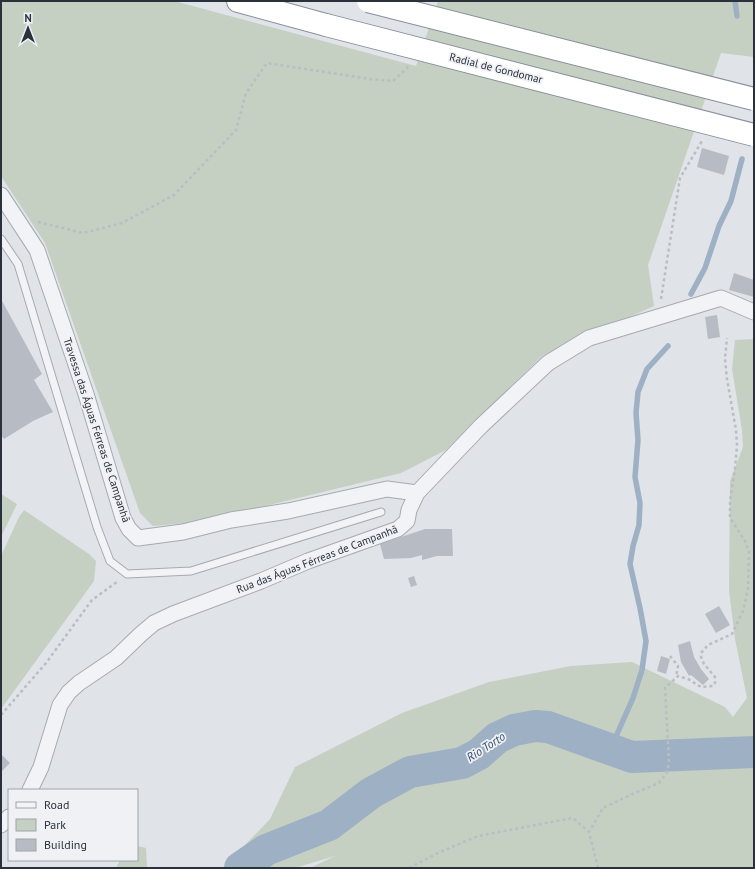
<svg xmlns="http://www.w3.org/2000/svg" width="755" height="869" font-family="'PT Sans',sans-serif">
  <rect width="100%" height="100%" fill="#e0e3e7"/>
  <path fill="#c5d0c2" d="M1 1H174L416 66 438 1H754V57L721 53 648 265 654 306 542 356 446 450 401 473 200 522 153 526 140 513 45 243 1 176Z
    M754 339V868H310L335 856 295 868H223L270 819 295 767 402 713 489 682 571 666 632 662 725 707 733 717 747 698 735 639 729 591 730 481 743 447 742 430 732 369 735 340Z
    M1 494 17 504 1 537Z
    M24 510 89 554 96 561 94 581 1 709V556L19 517Z
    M137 846 146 848 147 866 146 868H116L120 860H137Z"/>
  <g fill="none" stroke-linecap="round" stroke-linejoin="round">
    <path stroke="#9eb0c4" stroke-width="5.5" d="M735 1 737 16
      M691 294 705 268 719 226 731 201 742 159
      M610 750 633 698 642 670 646 641 640 608 630 564 633 546 639 525 640 503 635 477 638 440 636 413 638 392 647 369 668 346"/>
    <path stroke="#9eb0c4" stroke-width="32" d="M240 868 266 850 329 825 371 793 410 772 462 763 479 754 497 738 514 730 535 726 548 727 632 757 754 752"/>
  </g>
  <path fill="#b7bcc4" d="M702 148 729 156 724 175 697 167Z
    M734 273 754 280V297L729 290Z
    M1 299 42 374 34 380 53 412 33 421 4 439 1 435Z
    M717 315 720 337 708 339 705 317Z
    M425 529H452L453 556H437L422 560V555L411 558 384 559 380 544Z
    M414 576 417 585 411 587 408 578Z
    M719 606 730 625 716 633 705 614Z
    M690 641 694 657 701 669 709 679 703 685 691 675 689 676 681 662 678 645Z
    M661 656 670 659 666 674 657 671Z
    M1 754 10 763 1 772Z"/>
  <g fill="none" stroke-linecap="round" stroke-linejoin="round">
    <defs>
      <path id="service" d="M1 239 18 264 97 527 110 561 127 574 191 571 381 512"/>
      <path id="minor" d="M1 195 37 250 86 394 123 518 129 529 138 538 183 532 231 520 288 511 387 489 417 493
        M30 790 41 767 60 705 69 692 79 683 116 658 141 634 154 623 173 614 261 581 308 561 398 529 407 521 409 510 417 493 481 426 548 363 589 338 721 298 754 312
        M1 825 9 817"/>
      <path id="motorway" d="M238 1 326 25"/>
    </defs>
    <use href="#service" stroke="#a6aab1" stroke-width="9"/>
    <use href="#minor" stroke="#a6aab1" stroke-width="17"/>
    <use href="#motorway" stroke="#88909d" stroke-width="24"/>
    <path stroke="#babdc2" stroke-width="2.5" stroke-dasharray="3 3" stroke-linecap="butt" d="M38 222 83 233 122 223 174 195 236 130 246 93 267 63 370 79 393 81 407 68 408 66
      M661 299 680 178 702 141
      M670 656 678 666 676 677
      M1 715 46 663 92 600 117 582
      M409 868 440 852 478 836 573 818 589 832
      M598 868 589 832 603 808 630 795 659 783 667 772 669 762 665 688 678 676 688 679 701 687 713 686 715 683V677L704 664 701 657V653L708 645 732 634 743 611 748 589 749 552 745 541 730 518V502L735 469 737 445 736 430 727 379 725 359 727 338"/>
    <use href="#service" stroke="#f2f3f6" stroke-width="7"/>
    <use href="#minor" stroke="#f2f3f6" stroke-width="15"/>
    <use href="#motorway" stroke="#fff" stroke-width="22"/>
    <defs>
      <path id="motorway-bridge" d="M368 1 754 99
        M326 25 754 135"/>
    </defs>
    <use href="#motorway-bridge" stroke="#88909d" stroke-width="24" stroke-linecap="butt"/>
    <use href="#motorway-bridge" stroke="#fff" stroke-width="22"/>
  </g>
  <g text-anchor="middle" stroke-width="3.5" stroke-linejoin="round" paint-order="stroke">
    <g font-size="11" fill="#2a313d" stroke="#eff1f5">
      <text transform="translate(496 68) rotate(14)" y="4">Radial de Gondomar</text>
      <text transform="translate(97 430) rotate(72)" y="4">Travessa das Águas Férreas de Campanhã</text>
      <text transform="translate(317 559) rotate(-21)" y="4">Rua das Águas Férreas de Campanhã</text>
    </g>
    <g font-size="12" font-style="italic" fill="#384f6d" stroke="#eff1f5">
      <text transform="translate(486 747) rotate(-33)" y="4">Rio Torto</text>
    </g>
  </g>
  <rect width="755" height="869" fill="none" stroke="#2a313d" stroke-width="4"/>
  <rect x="8" y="789" width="130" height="72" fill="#eff1f5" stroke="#a0a4ab"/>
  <rect x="16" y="802" width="20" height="6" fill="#f2f3f6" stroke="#a0a4ab"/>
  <text x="44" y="809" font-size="12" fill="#2a313d">Road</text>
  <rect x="16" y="819" width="20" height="12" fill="#c5d0c2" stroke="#a0a4ab"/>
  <text x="44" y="829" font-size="12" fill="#2a313d">Park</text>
  <rect x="16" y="839" width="20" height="12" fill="#b7bcc4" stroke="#a0a4ab"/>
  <text x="44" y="849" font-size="12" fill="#2a313d">Building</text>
  <g transform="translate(28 28)" stroke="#eff1f5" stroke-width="3" paint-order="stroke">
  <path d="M0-3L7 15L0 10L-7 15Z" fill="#2a313d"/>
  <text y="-6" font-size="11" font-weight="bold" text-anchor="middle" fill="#2a313d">N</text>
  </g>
</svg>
